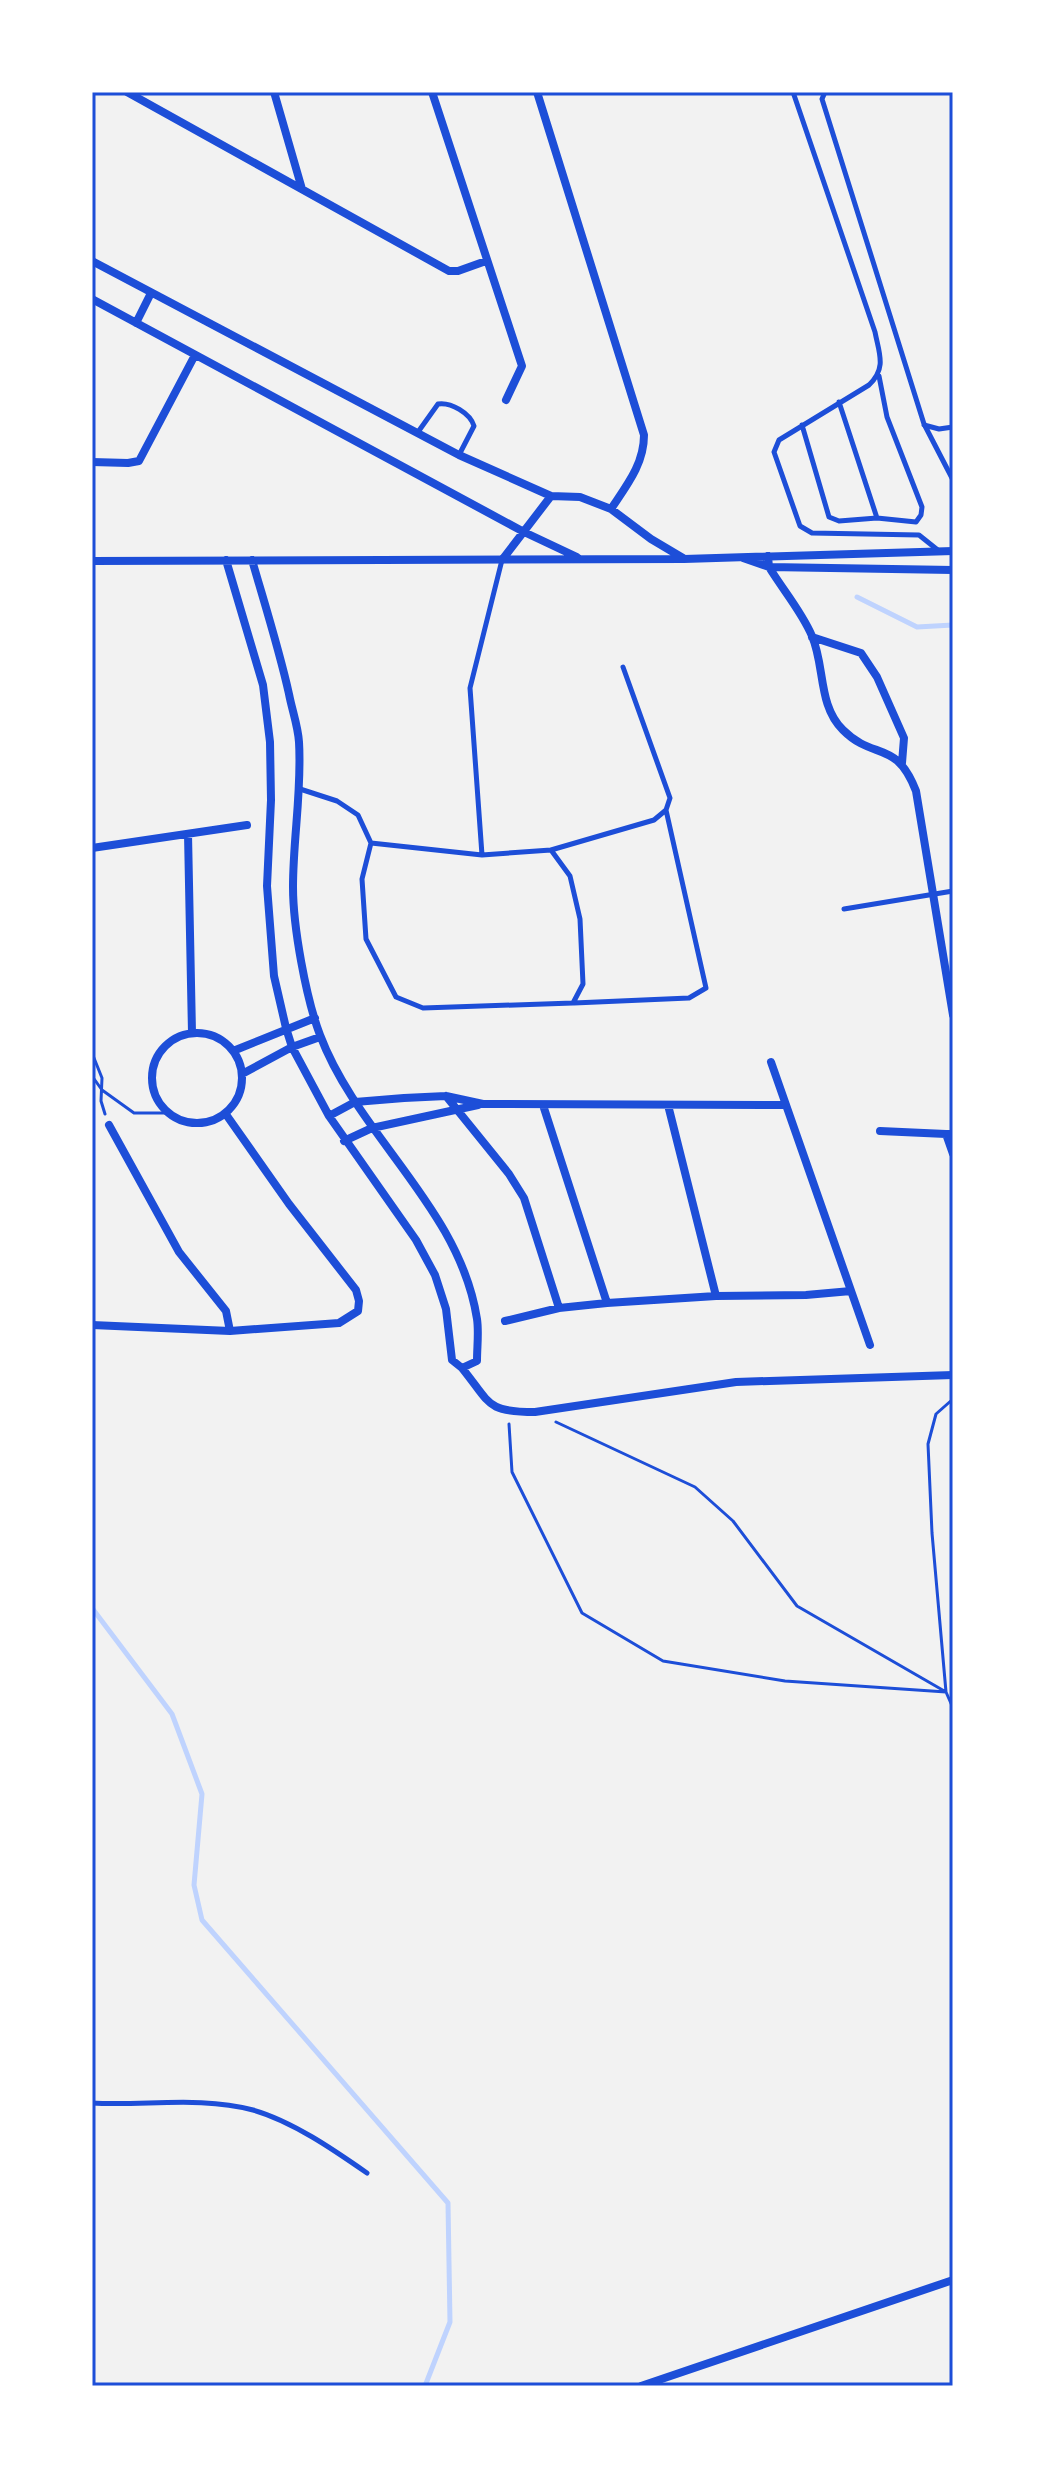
<svg xmlns="http://www.w3.org/2000/svg" width="1045" height="2478" font-family="Raleway,sans-serif">
  <rect width="100%" height="100%" fill="#f2f2f2"/>
  <g fill="none" stroke-linecap="round" stroke-linejoin="round">
    <path stroke="#bfd3fe" stroke-width="5" d="M857 597 917 627 953 625
      M92 1608 172 1714 202 1794 194 1885 202 1920 448 2203 450 2322 425 2386"/>
    <path stroke="#1d4ed8" stroke-width="3" d="M92 1053 102 1078 101 1101 105 1114
      M92 1076 102 1090 134 1113H168
      M556 1422 695 1487 733 1521 797 1606 946 1692 953 1708
      M509 1424 512 1472 582 1613 663 1661 785 1681 946 1692 932 1533 928 1444 936 1414 953 1399"/>
    <path stroke="#1d4ed8" stroke-width="5" d="M793 92 875 332C879 353 887 368 869 385L779 440 774 452 800 526 812 533 919 535 939 551
      M825 92 822 99 924 424 953 480
      M839 402 877 518
      M802 425 829 517 839 521 877 518 916 522 921 515 922 507 887 417 879 376
      M924 425 939 429 953 427
      M418 432 438 404C451 402 470 413 474 426L459 455
      M300 789 337 801 358 815 371 843 362 879 366 939 396 997 423 1008 573 1003 583 984 580 919 570 876 551 850 482 855 371 843
      M551 850 654 820 666 810 670 798 623 667
      M482 855 470 688 502 560
      M844 909 953 891
      M574 1003 689 998 706 988 666 810
      M92 2103C145 2106 201 2096 253 2110 292 2121 334 2150 367 2173"/>
    <path stroke="#1d4ed8" stroke-width="8" d="M127 92 449 271H458L486 261
      M274 92 302 189
      M432 92 522 366 506 400
      M537 92 644 435C644 464 627 485 611 509
      M92 261 459 455 551 496 580 497 611 509 651 539 683 558
      M92 299 524 532 577 557
      M136 323 151 293
      M92 462 128 463 139 461 195 355
      M768 556 769 567C783 590 802 612 812 636 825 666 818 706 843 730 874 761 896 739 916 791L953 1015
      M743 558 769 567 953 570
      M226 560 263 685 270 742 271 800 267 886 274 976 286 1028 292 1047 329 1116 416 1240 435 1275 446 1309 452 1360 462 1368 477 1361C477 1347 479 1332 477 1319 460 1208 358 1136 320 1035 306 998 293 927 293 887 293 838 302 791 299 742 298 726 292 710 289 694 279 649 265 605 252 560
      M502 560 551 496
      M92 561 684 559 953 551
      M812 637 861 653 877 677 904 738 902 763
      M188 834 192 1033
      M92 848 247 825
      M152 1078a45 45 0 1 1 90 0a45 45 0 1 1-90 0Z
      M233 1051 315 1018
      M771 1062 870 1345
      M242 1074 292 1047 320 1037
      M446 1096 509 1174 524 1198 559 1308
      M543 1105 607 1303
      M668 1105 716 1296
      M329 1116 355 1102 404 1098 446 1096 483 1104 786 1105
      M109 1125 179 1252 226 1311 230 1331
      M880 1131 946 1134
      M953 1134H946L953 1154
      M344 1141 372 1128 478 1105
      M505 1321 559 1308 607 1303 716 1296 806 1295 851 1291
      M92 1325 230 1331 339 1323 358 1311 359 1301 356 1290 289 1204 225 1113
      M462 1368C491 1404 486 1412 535 1412L736 1382 953 1375
      M641 2386 953 2280"/>
  </g>
  <rect width="1045" height="2478" fill="none" stroke="#ffffff" stroke-width="188"/>
  <rect x="94" y="94" width="857" height="2290" fill="none" stroke="#1d4ed8" stroke-width="3"/>
</svg>
